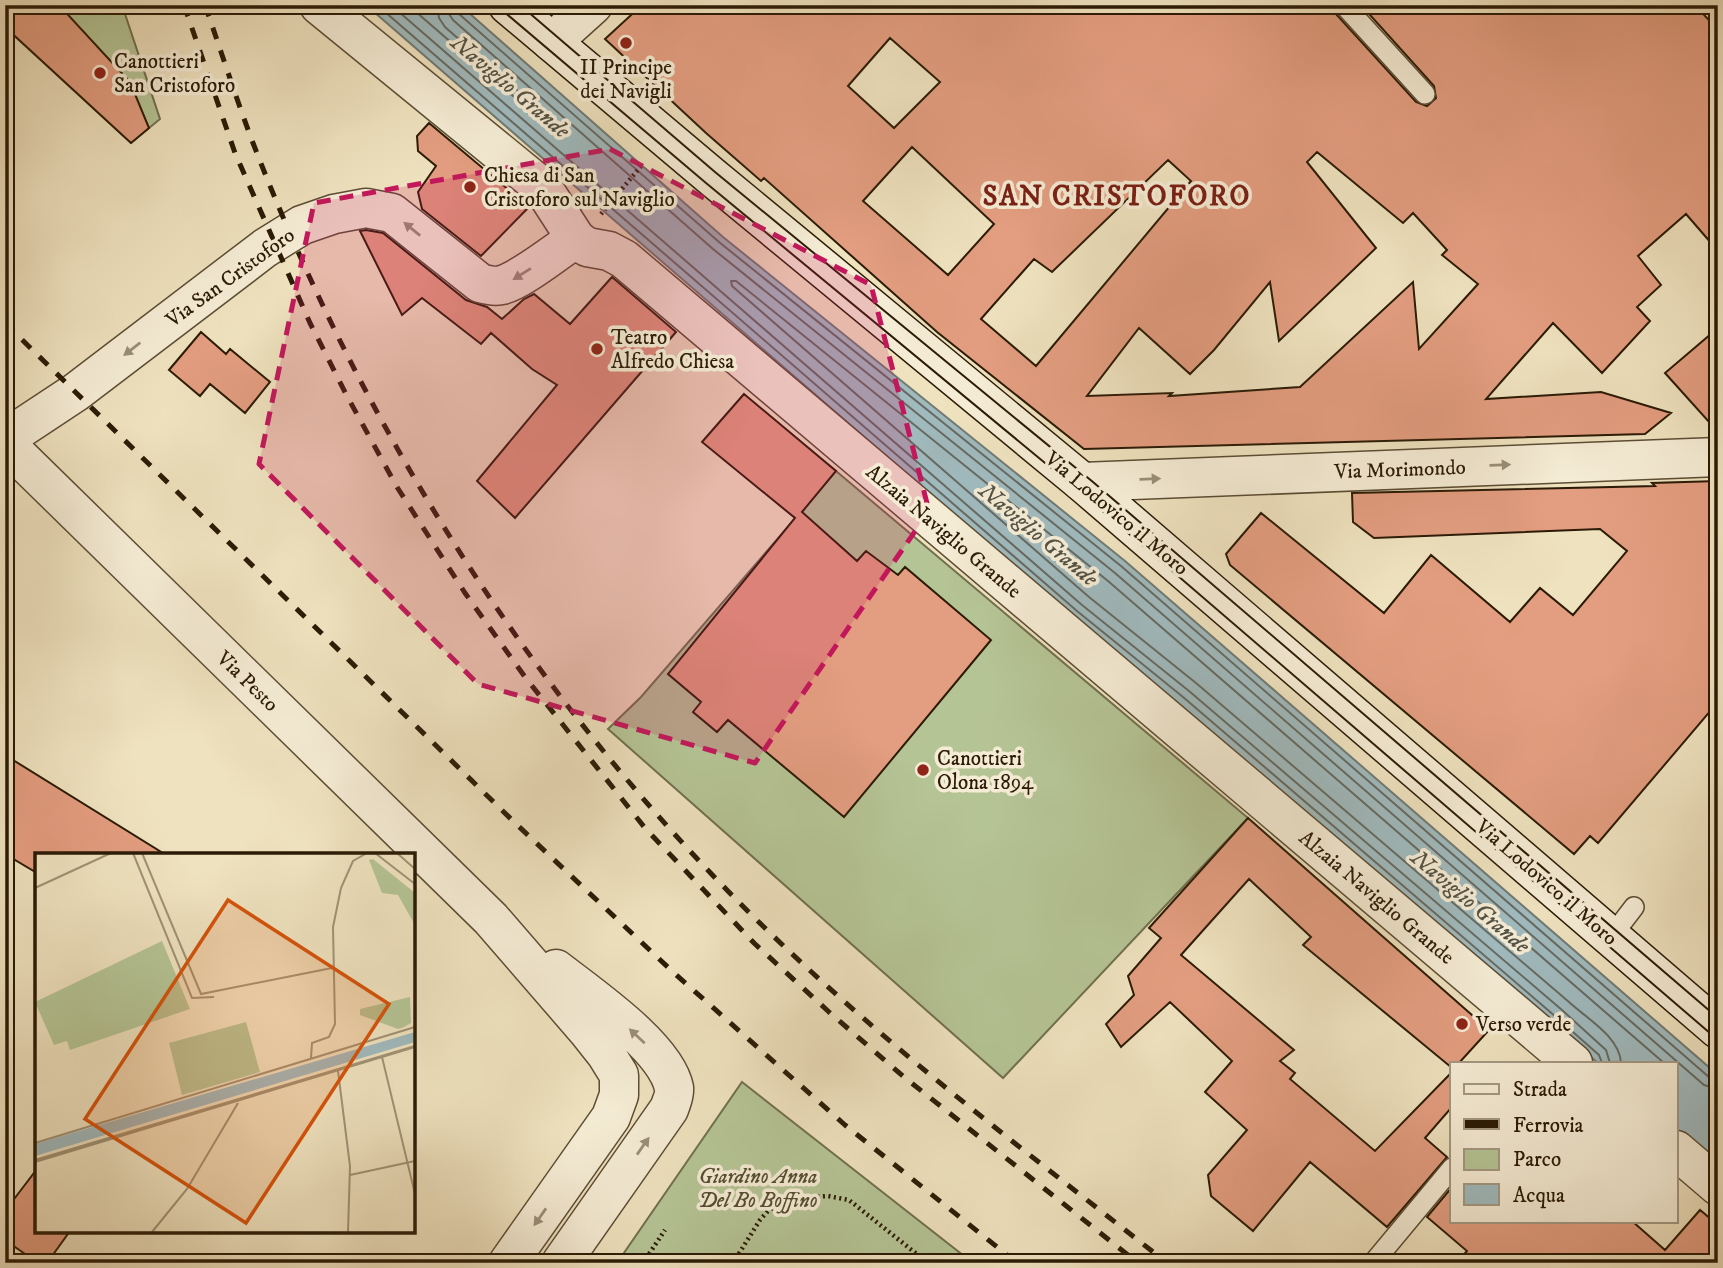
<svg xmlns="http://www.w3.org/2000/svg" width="1723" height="1268" font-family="'IM FELL DW Pica',serif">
  <rect width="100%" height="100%" fill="#efe2bf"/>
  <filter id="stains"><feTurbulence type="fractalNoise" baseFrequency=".00286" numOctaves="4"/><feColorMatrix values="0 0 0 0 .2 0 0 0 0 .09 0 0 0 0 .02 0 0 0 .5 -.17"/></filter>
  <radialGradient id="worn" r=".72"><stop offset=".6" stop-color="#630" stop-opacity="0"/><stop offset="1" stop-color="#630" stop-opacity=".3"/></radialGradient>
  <path fill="#b5c495" stroke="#70704e" stroke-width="2" d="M5 5H122L160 119 131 143 5 27Z
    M836 471 1248 818 1003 1078 608 729 641 697Z
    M742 1082 973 1263H617Z"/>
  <path fill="#a0babe" stroke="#717a74" stroke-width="2" d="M366 5H460L723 237 1125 561 1718 1075V1170L1676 1133V1063H1598L1178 703 1072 617Z"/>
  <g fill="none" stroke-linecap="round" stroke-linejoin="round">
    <path stroke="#666a62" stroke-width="2" d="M377 5 1077 611 1183 697 1556 1017 1599 1055 1602 1063
      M391 5 1082 605 1189 691 1562 1010 1606 1050 1610 1063
      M408 5 557 134H561V129L445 27 439 18 437 5
      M447 5 449 14 453 20 713 249 1115 573 1704 1085 1718 1089
      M456 5 459 14 719 242 1121 566 1710 1078 1718 1080
      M1621 1063C1620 1037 1586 1018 1569 1002L1196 683 1089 597 732 286 731 281H736L1108 581 1664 1063"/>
  </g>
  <path fill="#e39d80" stroke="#2b1b06" stroke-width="2" fill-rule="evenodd" d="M5 5H59L130 82 149 128 131 143 5 27Z
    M642 5H1332L1335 13 1416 102 1427 106 1436 98 1434 86 1361 5H1695L1718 30V251L1686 214 1638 256 1661 285 1637 307 1650 321 1602 373 1553 323 1486 399 1601 392 1671 413 1645 434 1084 449 937 332 764 178 761 181 706 133 605 39ZM890 38 940 82 894 128 848 86ZM912 147 994 224 948 275 863 201ZM1317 152 1403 223 1413 213 1447 250 1442 255 1478 284 1419 349 1413 282 1300 387 1169 396 1172 393 1087 396 1139 328 1190 374 1214 350 1270 282 1279 341 1376 248 1307 162ZM1168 160 1191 181 1036 366 981 319 1034 259 1052 272Z
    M429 123 529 207 481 256 422 209 418 192 436 166 418 151 417 136Z
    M366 230 383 233 466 300 487 307 502 319 524 299 534 294 570 324 612 277 676 332 515 518 477 481 557 385 532 369 491 333 481 344 422 298 402 315 360 231Z
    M1718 328V432L1665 373Z
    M201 332 226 354 230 349 270 382 245 413 210 384 200 396 169 370Z
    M744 394 836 471 802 512 857 561 866 551 898 575 905 567 991 640 844 817 728 720 717 732 693 712 701 702 668 674 795 518 702 442Z
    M1718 481V702L1598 843 1590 836 1574 854 1230 565 1226 554 1261 513 1384 613 1431 555 1510 622 1540 588 1573 615 1627 551 1600 529 1374 538 1353 522 1352 493 1655 486 1652 483Z
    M5 755 166 855H37V873L5 854Z
    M1248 818 1489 1030 1459 1063H1452V1068L1303 945 1311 937 1249 879 1181 955 1294 1050 1280 1061 1295 1073 1290 1079 1375 1151 1452 1072V1107L1425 1138 1447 1157 1387 1227 1310 1162 1253 1231 1211 1196 1208 1175 1247 1130 1205 1092 1232 1061 1170 1002 1121 1047 1106 1024 1134 995 1128 976 1161 938 1149 928Z
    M37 1169V1231H70L47 1263H38L5 1240V1211Z
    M1452 1187V1221H1632L1665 1250 1700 1210 1718 1225V1263H1456L1467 1251 1427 1217Z"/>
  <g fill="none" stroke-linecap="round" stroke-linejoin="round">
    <defs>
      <path id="lane" d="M1344 5 1425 94
        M1611 937 1634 907
        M1373 1263 1452 1168"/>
      <path id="street" d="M319 5 543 188 576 239 587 247 609 251 624 259 1573 1063
        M552 42 593 5
        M5 439 76 392 265 248 302 225 334 214 366 208 392 213 480 283C487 285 495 287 502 285 523 279 556 251 576 239
        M5 443 491 919 587 1030 606 1054 619 1075V1095L611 1117 508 1263
        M1082 482 1718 457
        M556 969C589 995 666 1047 674 1088 675 1095 671 1103 669 1109L561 1263
        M1676 1150 1718 1186"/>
      <path id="secondary" d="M508 5 711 176 1082 482 1718 1029"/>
    </defs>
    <use href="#lane" stroke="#5c4d34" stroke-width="22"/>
    <use href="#street" stroke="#5c4d34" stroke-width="41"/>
    <use href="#secondary" stroke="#2b1b06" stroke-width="41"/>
    <path stroke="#2b1b06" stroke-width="4.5" stroke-dasharray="2 3.5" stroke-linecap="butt" d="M601 214 642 165
      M643 1263 665 1230
      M733 1263 760 1220 768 1211 780 1203 796 1198 828 1196 849 1200 928 1263"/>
    <use href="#lane" stroke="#f5ecd5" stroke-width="19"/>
    <use href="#street" stroke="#f5ecd5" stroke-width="38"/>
    <use href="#secondary" stroke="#f5ecd5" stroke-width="38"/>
    <path stroke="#2b1b06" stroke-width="2" d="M496 5 706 183 1085 496 1718 1040
      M520 5 715 172 1093 482 1718 1018"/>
    <path stroke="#2b1b06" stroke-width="5" stroke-dasharray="12 12" stroke-linecap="butt" d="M184 5 235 153 310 323 347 396 397 487 465 593 525 677 645 828 754 943 829 1012 904 1077 1138 1263
      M205 5C221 51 236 98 253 143 366 437 542 712 768 931 893 1052 1032 1156 1167 1263
      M5 323 514 822 673 972 845 1125 1017 1263"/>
  </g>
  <defs><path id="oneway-solid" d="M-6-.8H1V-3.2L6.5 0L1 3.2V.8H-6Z" transform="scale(1.75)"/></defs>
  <g fill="#9a8e78">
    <use href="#oneway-solid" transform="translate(412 229) rotate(-141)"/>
    <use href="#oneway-solid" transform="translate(522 274) rotate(148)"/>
    <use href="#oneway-solid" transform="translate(132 349) rotate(142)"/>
    <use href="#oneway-solid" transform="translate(1500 465) rotate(-2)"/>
    <use href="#oneway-solid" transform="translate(1150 479) rotate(-2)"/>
    <use href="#oneway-solid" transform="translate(637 1036) rotate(-137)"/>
    <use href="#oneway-solid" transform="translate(643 1146) rotate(-55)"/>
    <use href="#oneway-solid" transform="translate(540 1217) rotate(125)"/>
  </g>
  <path fill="#c2185b" fill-opacity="0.2" stroke="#c2185b" stroke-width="5" stroke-dasharray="14 9" stroke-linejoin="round" d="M610 149 871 285 929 511 755 763 478 684 259 464 314 203Z"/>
  <g fill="#8f2418" stroke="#f5ecd5" stroke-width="2.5">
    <circle cx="626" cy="43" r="7"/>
    <circle cx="100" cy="73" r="7"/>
    <circle cx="470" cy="187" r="7"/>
    <circle cx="597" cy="349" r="7"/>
    <circle cx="923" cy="770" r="7"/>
    <circle cx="1462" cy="1024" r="7"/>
  </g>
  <g text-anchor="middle" stroke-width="7" stroke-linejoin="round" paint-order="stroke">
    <g font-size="21" fill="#2b1b06" stroke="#f5ecd5" text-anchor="start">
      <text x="114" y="68">Canottieri<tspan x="114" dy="24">San Cristoforo</tspan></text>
      <text x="626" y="74" text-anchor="middle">II Principe<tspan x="626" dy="24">dei Navigli</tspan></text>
      <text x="484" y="182">Chiesa di San<tspan x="484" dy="24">Cristoforo sul Naviglio</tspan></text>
      <text x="611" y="344">Teatro<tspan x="611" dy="24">Alfredo Chiesa</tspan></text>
      <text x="937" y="765">Canottieri<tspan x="937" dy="24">Olona 1894</tspan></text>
      <text x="1476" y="1031">Verso verde</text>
    </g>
    <g font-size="21" fill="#2b1b06" stroke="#f5ecd5">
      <text transform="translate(230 277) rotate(-36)" y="7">Via San Cristoforo</text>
      <text transform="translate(1400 469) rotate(-2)" y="7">Via Morimondo</text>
      <text transform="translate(1117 513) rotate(40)" y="7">Via Lodovico il Moro</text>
      <text transform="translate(944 531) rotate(40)" y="7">Alzaia Naviglio Grande</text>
      <text transform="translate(248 681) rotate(44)" y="7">Via Pesto</text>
      <text transform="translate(1547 882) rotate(41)" y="7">Via Lodovico il Moro</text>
      <text transform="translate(1377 897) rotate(40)" y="7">Alzaia Naviglio Grande</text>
    </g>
    <g font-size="21" font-style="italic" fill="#544e31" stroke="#f5ecd5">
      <text x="758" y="1183">Giardino Anna<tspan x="758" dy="24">Del Bo Boffino</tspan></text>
    </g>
    <g font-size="23" font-style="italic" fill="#545346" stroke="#f5ecd5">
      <text transform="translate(511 86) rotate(40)" y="8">Naviglio Grande</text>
      <text transform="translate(1039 534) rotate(40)" y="8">Naviglio Grande</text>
      <text transform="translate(1471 901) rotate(40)" y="8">Naviglio Grande</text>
    </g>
    <g font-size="28" font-weight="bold" letter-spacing="2" fill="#7a1f14" stroke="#f5ecd5">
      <text x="1117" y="205">SAN CRISTOFORO</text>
    </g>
  </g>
  <g transform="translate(35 853)">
    <rect width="380" height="380" fill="#efe2bf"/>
    <path d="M338 6 380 40V72L363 42 347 40 334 7ZM127 88 155 156 35 197 32 188 19 192 0 149ZM375 144 376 170 369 174 363 176 325 162V156ZM211 169 225 219 147 242 134 190Z" fill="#b5c495"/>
    <path d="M380 179V189L0 303V291Z" fill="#a0babe"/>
    <path fill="none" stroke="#a19275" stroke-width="2" d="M98 0 157 145 179 144M107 0 166 141 297 115M340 0 380 31M362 0 380 16M0 35 76 0M347 204 380 341M276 205 277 190 294 184 300 171 298 74 306 35 318 8 332 0M303 218 315 313 313 379M0 290 380 174M0 307 380 193M0 309 380 194M315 322 380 308M117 379 152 336 203 250"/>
    <path fill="#d5530b" fill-opacity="0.15" stroke="#d5530b" stroke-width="3.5" d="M193 47 354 151 211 370 50 266Z"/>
    <rect width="380" height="380" fill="none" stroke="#2b1b06" stroke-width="3.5"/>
  </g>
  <rect width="1723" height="1268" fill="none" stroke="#efe2bf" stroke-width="28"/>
  <rect x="7" y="7" width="1709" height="1254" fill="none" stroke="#2b1b06" stroke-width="3.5"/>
  <rect x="14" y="14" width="1695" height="1240" fill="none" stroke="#2b1b06" stroke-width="2"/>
  <rect x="1450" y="1062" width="228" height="161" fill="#f5ecd5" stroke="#a49882" stroke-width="2"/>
  <rect x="1464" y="1084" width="35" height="10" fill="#f5ecd5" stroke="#a49882" stroke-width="2"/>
  <text x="1513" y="1096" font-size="21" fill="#2b1b06">Strada</text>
  <rect x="1464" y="1119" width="35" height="10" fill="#2b1b06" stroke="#a49882" stroke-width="2"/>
  <text x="1513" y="1132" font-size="21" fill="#2b1b06">Ferrovia</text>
  <rect x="1464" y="1149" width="35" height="21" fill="#b5c495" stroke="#a49882" stroke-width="2"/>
  <text x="1513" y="1166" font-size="21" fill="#2b1b06">Parco</text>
  <rect x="1464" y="1184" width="35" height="21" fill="#a0babe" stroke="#a49882" stroke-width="2"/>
  <text x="1513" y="1202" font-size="21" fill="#2b1b06">Acqua</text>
  <rect width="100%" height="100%" filter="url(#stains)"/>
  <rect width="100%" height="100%" fill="url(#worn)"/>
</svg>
